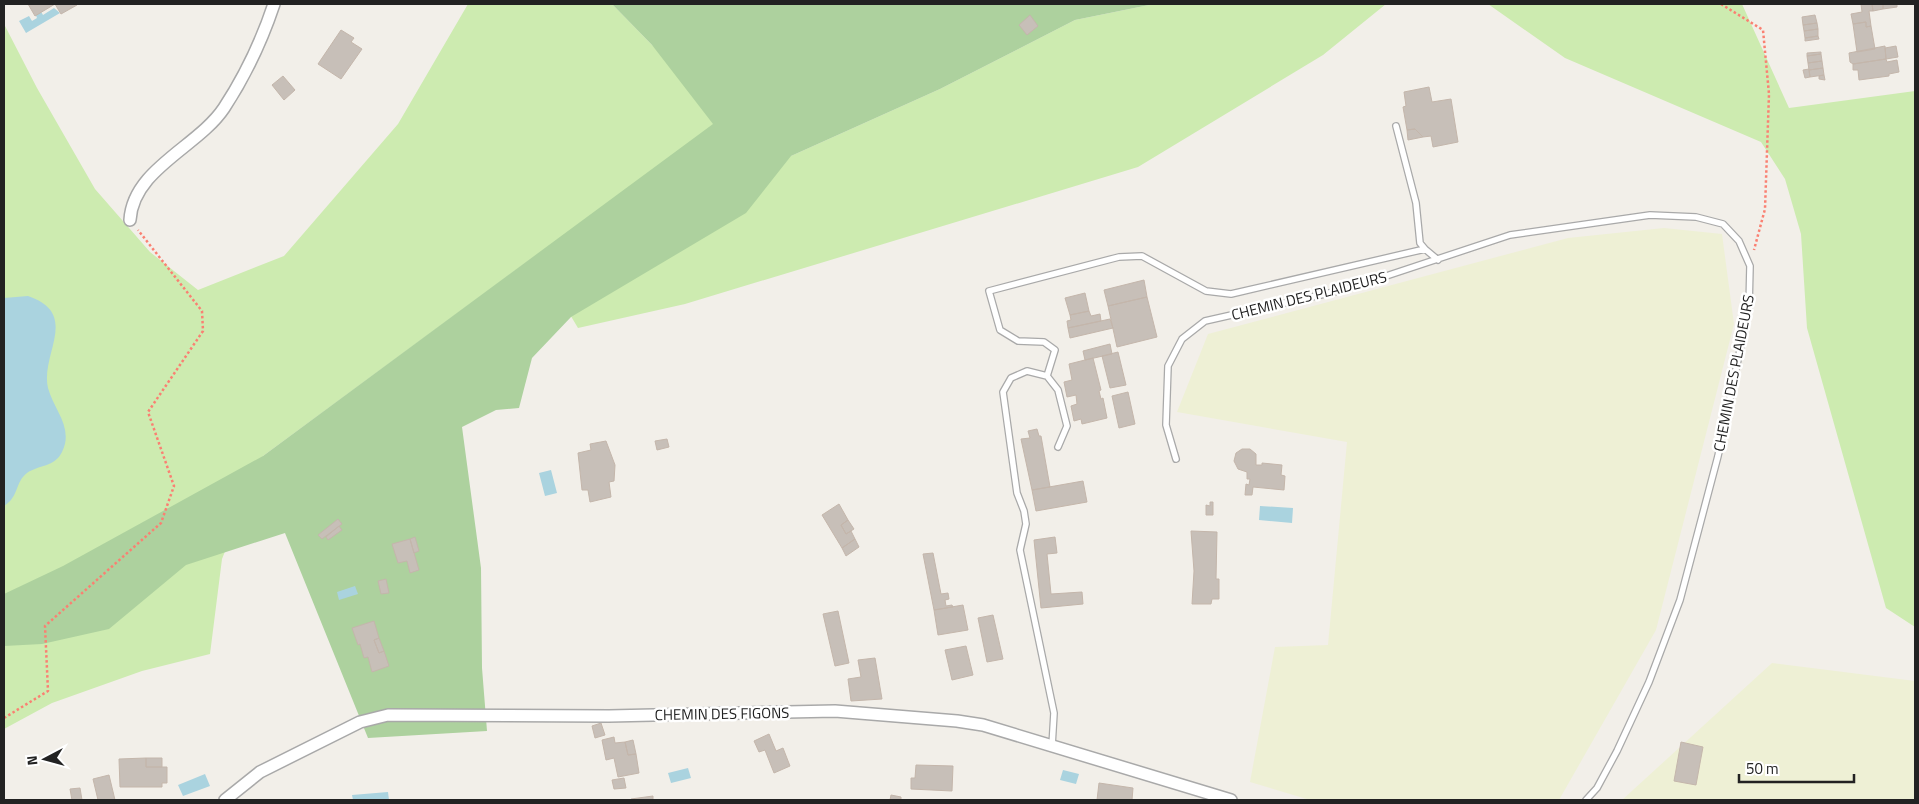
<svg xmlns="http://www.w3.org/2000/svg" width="1919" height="804" font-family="'Titillium Web',sans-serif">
  <rect width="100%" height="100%" fill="#f2efe9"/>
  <path fill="#eef0d5" d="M1664 228 1722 234 1734 324 1656 630 1559 800H1310L1250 782 1275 647 1328 645 1347 442 1177 412 1208 334 1568 238Z
    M1772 663 1915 681V800H1622Z"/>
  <path fill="#cdebb0" d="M468 4H612L652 45 791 156 940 89 1075 20 1154 4H1386L1323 55 1138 167 685 304 578 328 535 256 263 456 222 559 210 654 142 671 52 703 4 729V24L37 88 95 189 150 252 198 290 284 256 398 124Z
    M1488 4H1742L1789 108 1915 91V627L1886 608 1807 328 1801 234 1785 179 1761 142 1565 58Z"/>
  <path fill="#add19e" d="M612 4H1154L1075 20 940 89 791 156 746 213 571 317 532 358 519 408 496 410 462 427 481 568 482 668 487 731 368 738 285 533 186 565 109 629 42 644 4 646V594L63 566 263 456 713 124 652 45Z"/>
  <path fill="#aad3df" d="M54 8 60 13 26 33 19 21 29 16 32 21 37 18 35 13 40 10 43 15Z
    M28 296C81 314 40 354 48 388 54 410 74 428 62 452 55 467 38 465 27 473 15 482 19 497 4 506V298Z
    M551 470 557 493 545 496 539 473Z
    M1260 506 1293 508 1292 523 1259 520Z
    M355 586 358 594 339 600 337 592Z
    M688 768 691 778 671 783 668 773Z
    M1063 770 1079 774 1076 784 1060 780Z
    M205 774 210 786 183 796 178 785Z
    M388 792 389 800H353L352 795Z"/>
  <path fill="#c7bfb8" stroke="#c4b6ab" d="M28 4H77V5L61 14 55 4 35 16Z
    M1861 4H1872L1873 11H1869L1871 26 1866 27V22L1853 24 1851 14 1862 12Z
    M1872 4H1883V9L1873 11Z
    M1883 4H1897V7L1883 9Z
    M1030 15 1038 26 1027 35 1019 25Z
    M1815 15 1817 23 1803 25 1802 17Z
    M1866 22V27L1871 26 1875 49 1857 52 1853 24Z
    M1817 23 1818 29 1804 31 1803 25Z
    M1818 29V36L1805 38 1804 31Z
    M341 30 354 38 351 42 362 49 341 79 318 64Z
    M1818 36 1819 39 1805 41V38Z
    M1885 46 1886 59 1853 64 1850 62 1849 53Z
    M1896 46 1898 57 1886 59 1885 48Z
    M1821 52V54L1807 56V53Z
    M1821 54 1822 61 1808 63 1807 56Z
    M1886 59 1887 62 1897 60 1899 72 1889 74V76L1859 80 1858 70H1853V64Z
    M1822 61 1823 68 1809 70 1808 63Z
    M1823 68 1824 75 1810 77 1809 70Z
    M1809 69 1810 77 1805 78 1803 70Z
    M1824 75 1825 80 1819 79V76Z
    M283 76 295 90 284 100 272 85Z
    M1429 87 1432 102 1451 99 1458 142 1433 147 1431 136 1423 137 1415 129 1407 130 1403 107 1406 106 1404 92Z
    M1415 129 1423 137 1408 140 1407 130Z
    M1144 280 1147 297 1108 306 1104 290Z
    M1085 293 1089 311 1070 315 1065 298Z
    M1147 297 1157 337 1117 347 1108 306Z
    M1089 311 1091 316 1100 314 1101 321 1068 328 1067 321 1071 320 1070 315Z
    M1110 319 1113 328 1070 338 1068 328Z
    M1110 344 1112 354 1085 360 1083 351Z
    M1118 352 1126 385 1110 388 1102 356Z
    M1093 358 1101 390 1099 391 1101 399 1103 398 1107 418 1082 424 1081 419 1074 421 1071 406 1077 404 1076 395 1067 397 1064 382 1072 380 1069 364Z
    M1128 392 1135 424 1119 428 1112 396Z
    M1037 429 1039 436H1041L1050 487 1032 490 1021 439 1030 438 1028 431Z
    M667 439 669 447 657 450 655 441Z
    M606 441 615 465 614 481 609 482 611 497 590 502 588 490H582L578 453 591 450 590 444Z
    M1242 449H1250L1256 454V465H1262V463L1282 465 1281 475 1285 476 1284 490 1253 487 1252 495H1245L1246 484 1249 485 1250 479H1247V472L1238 469 1234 461 1236 453Z
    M1083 481 1087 502 1036 511 1032 490Z
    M1210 502H1213V515H1206V505L1210 506Z
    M839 504 848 520 841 525 846 534 851 531 855 539 842 548 822 515Z
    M338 519 342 524 322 539 318 535Z
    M848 520 854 529 846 534 841 525Z
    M339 526 342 530 328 540 326 537Z
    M1191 531 1217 532 1216 579H1219V599H1212L1211 604H1192L1194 571Z
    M415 537 419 551 414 553 410 539Z
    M1055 537 1057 553 1047 554 1051 594 1082 592 1083 604 1041 608 1034 540Z
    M410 539 419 570 410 573 407 561 398 563 392 544Z
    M855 539 859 547 846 556 842 548Z
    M933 553 941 594 948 593 949 599 945 600 946 606 952 605 953 607 934 610 923 554Z
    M386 579 389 593 381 594 378 581Z
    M963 605 968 630 938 635 934 610Z
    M838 611 849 663 835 666 823 614Z
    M993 615 1003 659 987 662 978 618Z
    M374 621 379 638 374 640 379 653 384 651 389 666 372 672 368 657 364 658 360 644 358 645 352 628Z
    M379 638 384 651 379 653 374 640Z
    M966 646 973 675 952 680 945 650Z
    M875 658 882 699 851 701 848 679 861 677 858 660Z
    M601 723 605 735 595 738 592 726Z
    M769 734 776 751 783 748 790 766 774 773 765 750 759 752 754 741Z
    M614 737 615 743 625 742 628 755 636 754 639 773 618 777 614 758 606 760 602 740Z
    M633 740 636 754 628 755 625 742Z
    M1681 742 1703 747 1696 785 1674 781Z
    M146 758V767H167V783H162V787H120L119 759Z
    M146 758H162V767H146Z
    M916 765 953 766 952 791 911 789V778H915Z
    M109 775 115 800H98L93 779Z
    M624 778 626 788 614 789 612 780Z
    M1099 783 1133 788 1132 800H1097Z
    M80 788 82 800H72L70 789Z
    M891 795 901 797V800H890Z
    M653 796V800H631V799Z"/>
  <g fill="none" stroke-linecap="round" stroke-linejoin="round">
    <defs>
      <path id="service" d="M1396 126 1416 203 1420 243 1425 249
        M1047 376 1055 350 1044 342 1018 341 1000 330 989 291 1119 257 1142 256 1206 291 1231 294 1425 249 1438 260
        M1176 459 1166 425 1168 366 1182 339 1205 321 1347 289 1510 235 1650 215 1696 217 1723 224 1739 241 1750 266 1749 307 1718 456 1680 600 1649 682 1617 751 1597 788 1586 800
        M1052 746 1054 713 1020 550 1026 524 1024 511 1017 493 1003 392 1011 378 1027 371 1047 376 1058 390 1067 426 1058 447"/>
      <path id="minor" d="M130 220C133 169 198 147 224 108 245 76 262 40 274 4
        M225 800 260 772 360 722 388 715 609 716 835 711 957 721 983 725 1231 800"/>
    </defs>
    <use href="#service" stroke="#a9a9a9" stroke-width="8"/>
    <use href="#minor" stroke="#a9a9a9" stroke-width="14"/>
    <path stroke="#fa8072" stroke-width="2.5" stroke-dasharray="2.5 2.5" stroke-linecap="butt" d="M1721 4 1763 30 1769 94 1765 209 1754 250
      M4 718 48 691 45 626 161 523 174 486 148 412 203 331 202 311 138 230"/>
    <use href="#service" stroke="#fff" stroke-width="5.5"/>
    <use href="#minor" stroke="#fff" stroke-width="11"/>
  </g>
  <g text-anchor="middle" stroke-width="5" stroke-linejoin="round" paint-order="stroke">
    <g font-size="15" fill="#222" stroke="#fff">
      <text transform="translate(1309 296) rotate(-14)" y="5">CHEMIN DES PLAIDEURS</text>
      <text transform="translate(1734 373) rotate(-79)" y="5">CHEMIN DES PLAIDEURS</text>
      <text transform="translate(722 714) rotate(-1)" y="5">CHEMIN DES FIGONS</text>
    </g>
  </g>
  <rect width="1919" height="804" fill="none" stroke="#222222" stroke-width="10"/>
  <g transform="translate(45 759) rotate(264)" stroke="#ffffff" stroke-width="4" paint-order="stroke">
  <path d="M0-4L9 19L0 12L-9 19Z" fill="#222222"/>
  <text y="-8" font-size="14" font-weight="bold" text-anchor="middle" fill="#222222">N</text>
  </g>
  <path d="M1739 774v8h115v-8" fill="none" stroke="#222222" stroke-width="2.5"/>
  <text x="1746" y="774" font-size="15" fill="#222222" stroke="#ffffff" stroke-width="4" paint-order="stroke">50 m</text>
</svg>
